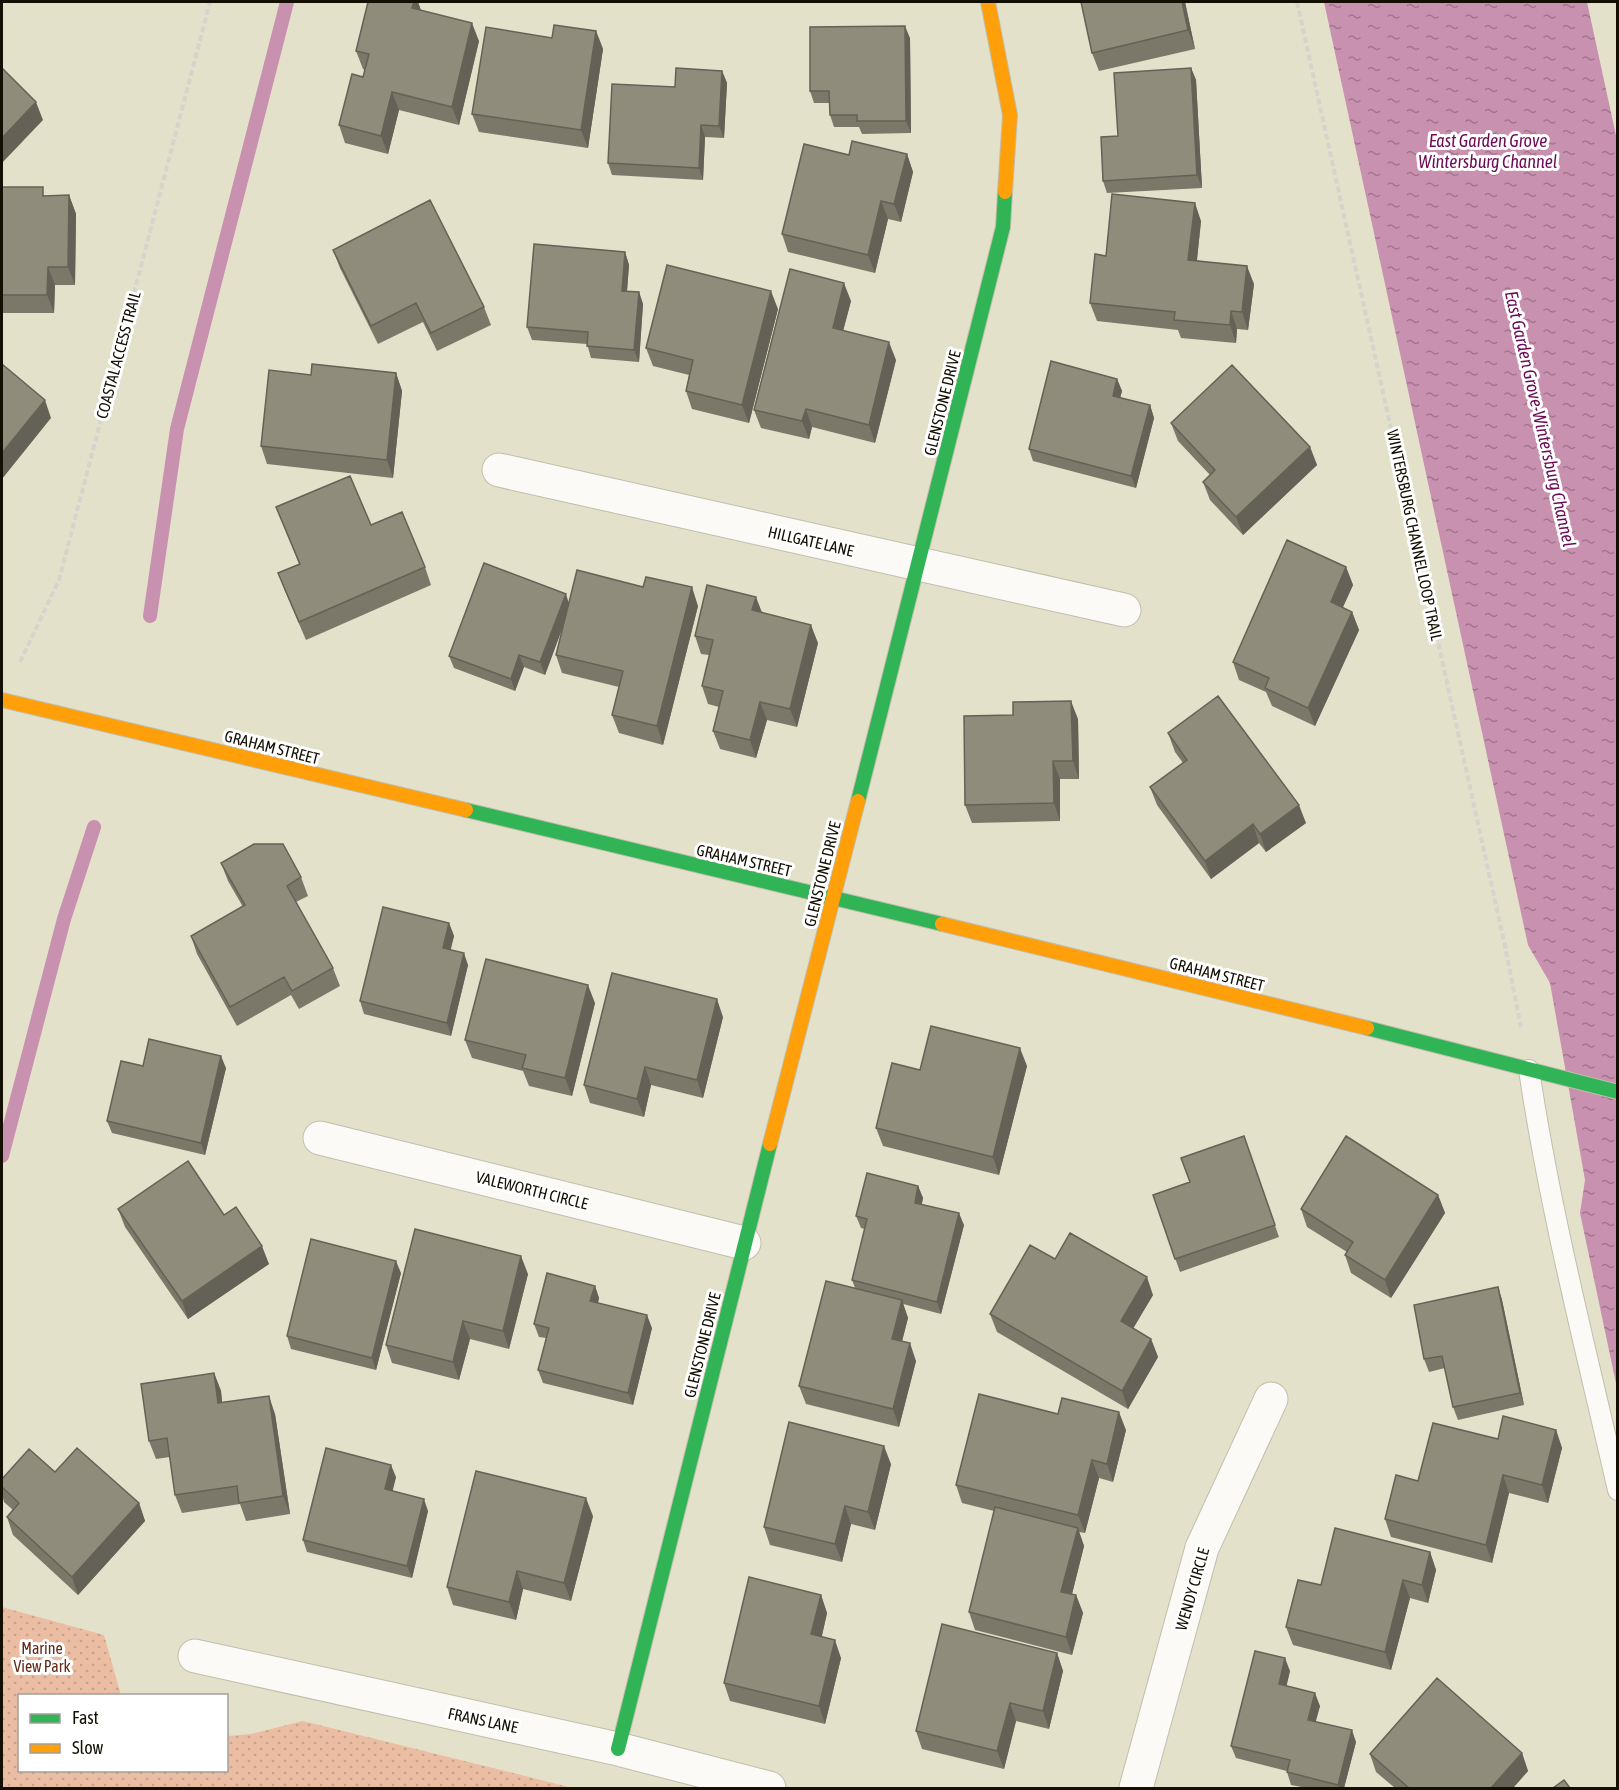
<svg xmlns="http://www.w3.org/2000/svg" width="1619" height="1790" font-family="'Asap Condensed',sans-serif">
  <defs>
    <pattern id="park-dots" width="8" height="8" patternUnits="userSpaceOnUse" patternTransform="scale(1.5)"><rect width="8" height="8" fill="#ebbea4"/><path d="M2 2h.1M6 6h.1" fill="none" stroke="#c9a28c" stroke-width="1.8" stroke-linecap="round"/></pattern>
    <pattern id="water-ripples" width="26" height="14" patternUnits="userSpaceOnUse" patternTransform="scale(1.5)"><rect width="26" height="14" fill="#c891af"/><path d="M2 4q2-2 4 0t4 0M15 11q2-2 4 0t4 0" fill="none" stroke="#a1758c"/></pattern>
  </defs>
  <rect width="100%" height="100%" fill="#e4e1ca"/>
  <path fill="url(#park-dots)" d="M2 1607 104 1635 121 1695 20 1696V1770H226L227 1736 251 1734 303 1721 573 1788H2Z"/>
  <path fill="url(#water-ripples)" d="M1324 2H1587L1617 140V1388L1580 1213 1585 1180 1550 983 1528 945Z"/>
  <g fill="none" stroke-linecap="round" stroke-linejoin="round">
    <path stroke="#c891af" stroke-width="14" d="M150 616 177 429 287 2
      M2 1156 64 919 94 827"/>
    <defs>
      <path id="lane" d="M1529 1070C1550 1211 1586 1350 1618 1490"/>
      <path id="street" d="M499 470 1124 610
        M320 1138 744 1243
        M195 1656 618 1749 769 1788
        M1136 1788 1202 1548 1271 1399"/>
      <path id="fast" d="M858 801 1003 227 1005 192
        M466 810 942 924
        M1367 1028 1618 1092
        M618 1749 770 1144"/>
      <path id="slow" d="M988 2 1010 115 1005 192
        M2 700 466 810
        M942 924 1367 1028
        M770 1144 858 801"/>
    </defs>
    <use href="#lane" stroke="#c0beab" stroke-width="22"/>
    <use href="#street" stroke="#c0beab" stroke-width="35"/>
    <use href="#fast" stroke="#c0beab" stroke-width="16"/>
    <use href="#slow" stroke="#c0beab" stroke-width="16"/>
    <path stroke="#d5d4cd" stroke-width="4" stroke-dasharray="6 3" stroke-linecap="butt" d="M1297 2 1505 946 1521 1027
      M20 662 59 580 210 2"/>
    <use href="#lane" stroke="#fbfaf7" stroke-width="20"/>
    <use href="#street" stroke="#fbfaf7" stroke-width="33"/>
    <use href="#fast" stroke="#30b455" stroke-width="14"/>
    <use href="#slow" stroke="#ff9f0a" stroke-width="14"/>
  </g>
  <path fill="#7b786a" d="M368 2H418L421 11 479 41 459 125 399 110 388 154 345 143 339 125 363 77 365 70 363 69 356 51Z
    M1081 2H1185L1195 49 1099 71 1092 53Z
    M596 31 603 49 588 148 479 132 472 114 552 38Z
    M910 38 911 133 862 134 859 127H834L830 115V103H814L810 91Z
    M1191 68 1196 80 1202 188 1107 193 1103 181 1118 136Z
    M722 71 727 83 724 138 705 137 703 180 612 175 608 163 675 87Z
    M907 154 913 172 901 222 888 219 875 273 788 252 782 234 849 155Z
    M2 187 46 196 69 195 76 214 75 285H55L54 313H2Z
    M1201 221 1197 260 1254 284 1248 330 1237 329 1236 343 1181 338 1178 330 1097 321 1090 303 1106 256Z
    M333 250 484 307 491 325 437 351 423 322 378 344 340 268Z
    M625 252 629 265 627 291 639 292 643 304 639 362 591 358 587 344 532 340 527 327Z
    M851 301 843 331 896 360 875 443 812 427 809 439 761 428 754 410Z
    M778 309 749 423 692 409 686 391 689 375 653 366 646 348Z
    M396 373 402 391 393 478 267 464 261 446 311 375Z
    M1117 379 1122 391 1120 398 1150 405 1154 418 1136 488 1033 461 1029 449Z
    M1171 423 1310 447 1317 465 1243 535 1210 500 1203 482 1210 475 1178 441Z
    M276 507 425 567 431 585 306 640 285 591 278 573 299 564Z
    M1346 567 1353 585 1343 607 1352 612 1359 630 1315 726 1272 706 1266 692 1239 680 1233 662Z
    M569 603 698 606 663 745 619 733 612 715 619 687 562 673 556 655 564 624 545 675 524 667 515 691 454 668 449 656Z
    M762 613 818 643 797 727 767 720 756 758 720 749 713 731 719 707 708 704 702 686 709 655 701 654 695 636Z
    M1078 719 1079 779H1060V821L972 823 965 805Z
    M1168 733 1306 823 1266 852 1259 843 1211 879 1157 805 1150 787 1183 763 1175 752Z
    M221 863 301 877 308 896 296 902 333 968 340 986 299 1009 291 995 237 1026 197 954 191 936 243 907 228 881Z
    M449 923 454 936 450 950 468 965 451 1036 364 1014 360 1001Z
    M595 1003 572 1096 529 1086 523 1071 472 1058 465 1040Z
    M723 1017 703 1098 651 1085 644 1117 590 1103 584 1085Z
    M143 1066 226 1068 205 1155 112 1133 107 1121Z
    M1027 1066 999 1175 883 1146 876 1128 920 1070Z
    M1244 1136 1279 1237 1180 1272 1153 1195 1190 1182Z
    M918 1186 923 1198 922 1204 964 1225 941 1314 903 1304 908 1318 902 1341 916 1361 899 1427 806 1404 799 1386 855 1288 852 1280 865 1229 861 1228 856 1216Z
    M1438 1195 1445 1213 1391 1298 1351 1273 1345 1255 1347 1252 1307 1227 1301 1209Z
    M118 1209 224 1215 269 1264 188 1319 125 1227Z
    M1055 1259 1153 1295 1133 1328 1151 1339 1158 1357 1128 1409 997 1332 990 1314Z
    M401 1273 376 1370 291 1349 287 1336Z
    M528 1274 509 1349 470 1339 459 1380 392 1363 386 1345Z
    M595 1286 599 1298 598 1303 652 1328 633 1405 543 1383 538 1370 546 1338 539 1337 534 1324Z
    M1498 1287 1502 1300 1524 1405 1458 1420 1453 1407 1445 1368 1429 1372 1424 1359Z
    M214 1373 221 1391 222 1403 275 1414 290 1514 246 1521 240 1504 182 1513 175 1495 170 1457 156 1459 149 1441Z
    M1126 1430 1113 1482 1099 1478 1085 1533 1079 1532 1084 1546 1072 1594 1076 1595 1083 1613 1072 1655 975 1630 969 1612 994 1511 962 1503 956 1485Z
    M1556 1430 1562 1448 1548 1503 1509 1493 1492 1563 1391 1537 1385 1519 1418 1481 1498 1439Z
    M891 1464 875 1530 851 1524 842 1562 770 1545 764 1527Z
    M55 1472 139 1503 145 1521 78 1595 13 1535 7 1517 13 1510 4 1502 2 1494V1479Z
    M396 1477 392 1491 428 1511 412 1578 307 1552 303 1540Z
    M593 1516 571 1601 523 1589 516 1620 453 1605 447 1587Z
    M1430 1552 1436 1570 1428 1603 1410 1598 1391 1670 1293 1645 1286 1627 1321 1585Z
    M821 1595 827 1613 822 1636 841 1658 825 1724 730 1701 724 1683Z
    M1057 1653 1063 1671 1049 1729 1016 1721 1004 1769 922 1749 916 1731Z
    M1290 1671 1286 1686 1320 1706 1315 1721 1356 1742 1344 1788H1307L1291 1785 1287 1772V1771L1236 1758 1231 1746Z
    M1522 1753 1528 1771 1513 1788H1395L1376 1772 1370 1754Z"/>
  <path fill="#646256" d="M414 2H418L422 13 412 8Z
    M1182 2H1185L1195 49 1188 30Z
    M472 23 479 41 459 125 452 107Z
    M905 26 910 38 911 133 906 121Z
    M596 31 603 49 588 148 581 130Z
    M1191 68 1196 80 1202 188 1197 175Z
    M722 71 727 83 724 138 719 126Z
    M392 92 399 110 388 154 381 136Z
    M36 102 43 120 2 163V138Z
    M701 125 705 137 703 180 699 168Z
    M907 154 913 172 901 222 894 204Z
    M69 195 76 214 75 285 68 267Z
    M881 201 888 219 875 273 868 255Z
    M1195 203 1201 221 1195 278 1188 260Z
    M625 252 629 265 626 303 622 291Z
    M1247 266 1254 284 1248 330 1242 312Z
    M48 267 55 285 54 313 47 295Z
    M844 283 851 301 839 346 833 328Z
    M771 291 778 309 749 423 742 405Z
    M639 292 643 304 639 362 634 350Z
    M1231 311 1237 329 1236 343 1230 325Z
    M889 342 896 360 875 443 869 425Z
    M396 373 402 391 393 478 387 460Z
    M1117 379 1122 391 1117 409 1113 396Z
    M45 400 51 418 2 479V453Z
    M1150 405 1154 418 1136 488 1131 476Z
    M806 409 812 427 809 439 802 421Z
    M1310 447 1317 465 1243 535 1236 517Z
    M1346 567 1353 585 1337 620 1331 602Z
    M692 587 698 606 663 745 657 726Z
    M566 594 570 607 545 675 540 662Z
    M756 597 763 615 752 610Z
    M1352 612 1359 630 1315 726 1308 708Z
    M811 625 818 643 797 727 790 709Z
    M519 655 524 667 515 691 511 679Z
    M1071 701 1078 719 1079 779 1073 761Z
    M760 702 767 720 756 758 750 740Z
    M1053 761 1060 779V821L1054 803Z
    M1299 805 1306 823 1266 852 1260 834Z
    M1253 824 1259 843 1211 879 1205 861Z
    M449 923 454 936 448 961 443 948Z
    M464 953 468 965 451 1036 447 1023Z
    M588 985 595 1003 572 1096 565 1078Z
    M717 999 723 1017 703 1098 697 1080Z
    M1020 1048 1027 1066 999 1175 993 1157Z
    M221 1056 226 1068 205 1155 201 1143Z
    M645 1067 651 1085 644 1117 637 1099Z
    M918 1186 923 1198 919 1215 915 1203Z
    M1438 1195 1445 1213 1391 1298 1385 1280Z
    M959 1213 964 1225 941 1314 937 1302Z
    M262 1246 269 1264 188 1319 182 1301Z
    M521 1256 528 1274 509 1349 503 1331Z
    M396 1261 401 1273 376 1370 372 1358Z
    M1147 1277 1153 1295 1127 1339 1121 1321Z
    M595 1286 599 1298 595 1314 590 1301Z
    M1498 1287 1502 1300 1524 1405 1520 1393Z
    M902 1300 908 1318 898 1357 892 1339Z
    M647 1315 652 1328 633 1405 628 1393Z
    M463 1321 470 1339 459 1380 453 1362Z
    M1151 1339 1158 1357 1128 1409 1122 1391Z
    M910 1343 916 1361 899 1427 893 1409Z
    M214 1373 221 1391 224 1421 218 1403Z
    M269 1396 275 1414 290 1514 283 1496Z
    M1119 1412 1126 1430 1113 1482 1107 1464Z
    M1556 1430 1562 1448 1548 1503 1542 1485Z
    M884 1446 891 1464 875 1530 868 1512Z
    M1092 1460 1099 1478 1085 1533 1078 1515Z
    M391 1465 396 1477 390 1502 385 1489Z
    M1503 1475 1509 1493 1492 1563 1486 1545Z
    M586 1498 593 1516 571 1601 564 1583Z
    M424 1499 428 1511 412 1578 407 1566Z
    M139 1503 145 1521 78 1595 72 1577Z
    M845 1506 851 1524 842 1562 835 1544Z
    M1078 1528 1084 1546 1068 1610 1061 1592Z
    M1430 1552 1436 1570 1428 1603 1422 1585Z
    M517 1571 523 1589 516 1620 509 1602Z
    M1403 1580 1410 1598 1391 1670 1385 1652Z
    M821 1595 827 1613 818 1652 811 1634Z
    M1076 1595 1083 1613 1072 1655 1066 1637Z
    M835 1640 841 1658 825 1724 819 1706Z
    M1057 1653 1063 1671 1049 1729 1043 1711Z
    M1285 1658 1290 1671 1284 1697 1279 1684Z
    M1315 1693 1320 1706 1313 1732 1308 1720Z
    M1010 1703 1016 1721 1004 1769 997 1751Z
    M1352 1730 1356 1742 1344 1788H1339L1338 1785Z
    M1522 1753 1528 1771 1513 1788H1491Z"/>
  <path fill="#8f8c7b" stroke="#646256" stroke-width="1.5" d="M368 2H414L412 8 472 23 452 107 392 92 381 136 339 125 352 74 363 77 369 54 356 51Z
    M1081 2H1182L1188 30 1092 53Z
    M554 25 596 31 581 130 472 114 486 27 552 38Z
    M905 26 906 121H857V115H830L829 91H810V27Z
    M2 68 36 102 2 138Z
    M676 68 722 71 719 126 701 125 699 168 608 163 612 84 675 87Z
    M1191 68 1197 175 1103 181 1101 137 1118 136 1114 73Z
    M852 141 907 154 894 204 881 201 868 255 782 234 804 144 849 155Z
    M2 187H43V196L69 195 68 267H48L47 295H2Z
    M1112 194 1195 203 1188 260 1247 266 1242 312 1231 311 1230 325 1174 320 1175 312 1090 303 1095 254 1106 256Z
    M430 200 484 307 431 333 416 303 371 326 333 250Z
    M534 244 625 252 622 291 639 292 634 350 587 346 588 332 527 327Z
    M667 265 771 291 742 405 686 391 693 360 646 348Z
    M790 269 844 283 833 328 889 342 869 425 806 409 802 421 754 410Z
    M1051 361 1117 379 1113 396 1150 405 1131 476 1029 449Z
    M2 364 45 400 2 453Z
    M312 364 396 373 387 460 261 446 269 370 311 375Z
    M1232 365 1310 447 1236 517 1203 482 1215 470 1171 423Z
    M350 476 371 525 402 512 425 567 299 622 278 573 300 564 276 507Z
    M1287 540 1346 567 1331 602 1352 612 1308 708 1265 688 1269 678 1233 662Z
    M484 563 566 594 540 662 519 655 511 679 449 656Z
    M577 570 643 587 646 577 692 587 657 726 612 715 623 671 556 655Z
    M707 585 756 597 752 610 811 625 790 709 760 702 750 740 713 731 723 691 702 686 713 640 695 636Z
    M1218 696 1299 805 1260 834 1253 824 1205 861 1150 787 1187 760 1168 733Z
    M1071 701 1073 761H1053L1054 803 965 805 964 716 1013 715V702Z
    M254 844H283L301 877 287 886 333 968 292 991 284 977 230 1007 191 936 245 905 221 863Z
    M383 907 449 923 443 948 464 953 447 1023 360 1001Z
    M486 959 588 985 565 1078 522 1068 526 1055 465 1040Z
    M612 973 717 999 697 1080 645 1067 637 1099 584 1085Z
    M931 1026 1020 1048 993 1157 876 1128 892 1063 920 1070Z
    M149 1039 221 1056 201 1143 107 1121 121 1061 143 1066Z
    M1244 1136 1275 1225 1175 1259 1153 1195 1190 1182 1181 1158Z
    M1346 1136 1438 1195 1385 1280 1345 1255 1353 1242 1301 1209Z
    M188 1161 224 1215 236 1207 262 1246 182 1301 118 1209Z
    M867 1173 918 1186 915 1203 959 1213 937 1302 852 1280 867 1219 856 1216Z
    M415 1229 521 1256 503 1331 463 1321 453 1362 386 1345Z
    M1070 1233 1147 1277 1121 1321 1151 1339 1122 1391 990 1314 1030 1245 1055 1259Z
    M311 1239 396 1261 372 1358 287 1336Z
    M547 1273 595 1286 590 1301 647 1315 628 1393 538 1370 549 1328 534 1324Z
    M826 1281 902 1300 892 1339 910 1343 893 1409 799 1386Z
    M1498 1287 1520 1393 1453 1407 1442 1356 1424 1359 1414 1305Z
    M214 1373 218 1403 269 1396 283 1496 239 1503 237 1486 175 1495 167 1438 149 1441 141 1384Z
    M979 1394 1058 1414 1062 1398 1119 1412 1107 1464 1092 1460 1078 1515 956 1485Z
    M1503 1416 1556 1430 1542 1485 1503 1475 1486 1545 1385 1519 1396 1475 1418 1481 1433 1423 1498 1439Z
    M789 1422 884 1446 868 1512 845 1506 835 1544 764 1527Z
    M77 1448 139 1503 72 1577 7 1517 19 1503 2 1487V1479L29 1449 55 1472Z
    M326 1448 391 1465 385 1489 424 1499 407 1566 303 1540Z
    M476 1471 586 1498 564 1583 517 1571 509 1602 447 1587Z
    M995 1507 1078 1528 1061 1592 1076 1595 1066 1637 969 1612Z
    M1335 1528 1430 1552 1422 1585 1403 1580 1385 1652 1286 1627 1298 1580 1321 1585Z
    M749 1577 821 1595 811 1634 835 1640 819 1706 724 1683Z
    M942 1624 1057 1653 1043 1711 1010 1703 997 1751 916 1731Z
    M1255 1651 1285 1658 1279 1684 1315 1693 1308 1720 1352 1730 1338 1785 1287 1772 1290 1760 1231 1746Z
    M1437 1678 1522 1753 1491 1788H1409L1370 1754Z
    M1564 1780 1570 1788H1553Z"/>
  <g text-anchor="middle" stroke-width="6" stroke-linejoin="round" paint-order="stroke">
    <g font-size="16" fill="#131003" stroke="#fff">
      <text transform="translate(118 355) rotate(-75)" y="6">COASTAL ACCESS TRAIL</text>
      <text transform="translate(942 403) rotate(-76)" y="6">GLENSTONE DRIVE</text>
      <text transform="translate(1415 535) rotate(78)" y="6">WINTERSBURG CHANNEL LOOP TRAIL</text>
      <text transform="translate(811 541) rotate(13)" y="6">HILLGATE LANE</text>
      <text transform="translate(272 747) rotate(14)" y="6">GRAHAM STREET</text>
      <text transform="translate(744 860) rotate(13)" y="6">GRAHAM STREET</text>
      <text transform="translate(822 874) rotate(-76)" y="6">GLENSTONE DRIVE</text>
      <text transform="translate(1217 974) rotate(14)" y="6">GRAHAM STREET</text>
      <text transform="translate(532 1190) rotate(14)" y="6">VALEWORTH CIRCLE</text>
      <text transform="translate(702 1345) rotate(-76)" y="6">GLENSTONE DRIVE</text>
      <text transform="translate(1192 1589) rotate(-74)" y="6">WENDY CIRCLE</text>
      <text transform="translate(483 1720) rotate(12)" y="6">FRANS LANE</text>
    </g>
    <g font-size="16" fill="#622914" stroke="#fff">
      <text x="42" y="1654">Marine<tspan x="42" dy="18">View Park</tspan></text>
    </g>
    <g font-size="18" font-style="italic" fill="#6c0a56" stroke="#fff">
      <text x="1488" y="147">East Garden Grove<tspan x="1488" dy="21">Wintersburg Channel</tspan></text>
      <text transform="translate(1540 419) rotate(77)" y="6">East Garden Grove-Wintersburg Channel</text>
    </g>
  </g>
  <rect width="1619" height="1790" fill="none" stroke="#131003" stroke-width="6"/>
  <rect x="18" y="1694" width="210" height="78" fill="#ffffff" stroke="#a19f9a" stroke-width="1.5"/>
  <rect x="30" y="1714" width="30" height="9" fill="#30b455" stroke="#a19f9a" stroke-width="1.5"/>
  <text x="72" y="1724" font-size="18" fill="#131003">Fast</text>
  <rect x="30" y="1744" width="30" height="9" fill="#ff9f0a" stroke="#a19f9a" stroke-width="1.5"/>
  <text x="72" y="1754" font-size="18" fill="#131003">Slow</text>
</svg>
